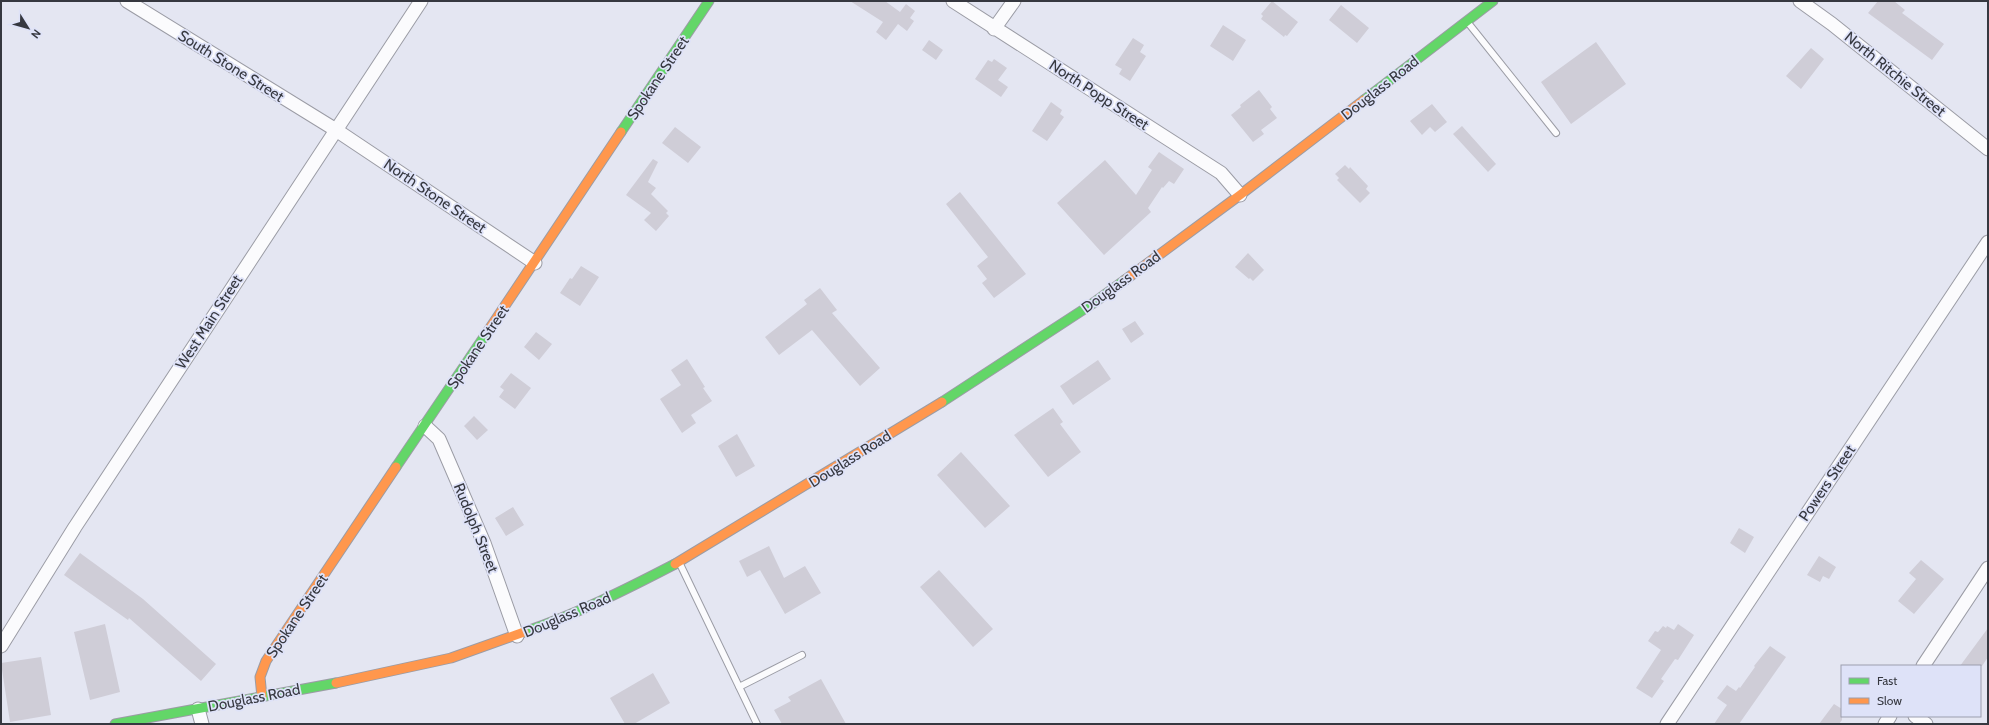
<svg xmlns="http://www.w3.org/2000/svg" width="1989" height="725" font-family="Cabin,sans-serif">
  <rect width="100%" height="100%" fill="#e4e6f2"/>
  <path fill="#cfcdd7" d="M850 1H885L900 12 906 4 915 11 910 18 914 21 907 31 898 24 886 40 876 32 883 22Z
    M1272 1 1298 22 1287 36 1285 35 1284 37 1261 19 1263 16 1261 14Z
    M1878 1H1894L1905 10 1902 13 1944 44 1932 60 1868 13Z
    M1341 5 1369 28 1357 43 1329 20Z
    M1223 25 1246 40 1233 61 1210 46Z
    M1133 38 1144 45 1140 52 1146 56 1130 81 1119 74 1122 69 1115 65Z
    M929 40 943 50 936 60 922 50Z
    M1596 42 1626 84 1571 124 1541 82Z
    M1811 48 1824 59 1801 89 1786 76Z
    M994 59 1007 68 998 80 1008 87 1001 97 975 79 988 60 992 62Z
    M1259 90 1272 107 1270 109 1277 118 1261 130 1264 134 1253 142 1231 115 1241 107 1240 105Z
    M1051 102 1062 110 1060 114 1064 117 1047 141 1032 131Z
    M1432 104 1447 122 1435 132 1430 127 1422 135 1410 121Z
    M1462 126 1496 164 1488 172 1453 134Z
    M675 127 701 147 688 163 662 143Z
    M1159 152 1184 169 1174 184 1169 181 1163 188 1162 187 1148 208 1151 212 1104 255 1057 203 1105 160 1136 195 1152 170 1148 167Z
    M653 159 658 162 648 182 656 188 651 194 668 211 666 213 669 216 656 231 644 220 651 213 626 195Z
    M1345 165 1349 169 1350 167 1368 186 1366 189 1370 193 1360 203 1337 180 1339 178 1335 174Z
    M960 192 1026 274 994 298 982 283 987 279 977 266 988 257 946 204Z
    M1248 253 1264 270 1253 281 1250 278 1249 279 1235 267Z
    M581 266 599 277 580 306 560 293 570 278 572 279Z
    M820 288 837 310 832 313 880 368 860 386 812 330 779 355 765 337 807 304 804 300Z
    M1135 321 1144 334 1131 343 1122 329Z
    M536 332 552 344 539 360 524 347Z
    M687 359 705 387 703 388 712 401 691 415 696 423 682 433 660 399 681 385 671 370Z
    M1098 360 1111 379 1073 405 1060 386Z
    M511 373 531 388 515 409 499 397 504 390 500 387Z
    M1053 408 1063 422 1060 424 1081 452 1048 477 1014 435Z
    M474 416 488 430 477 440 464 426Z
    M737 434 755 466 736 477 718 446Z
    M961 452 1010 506 985 528 937 475Z
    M513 507 524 525 506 536 495 518Z
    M1739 528 1754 537 1745 553 1730 543Z
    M769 546 784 578 805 566 821 593 785 614 760 570 747 577 739 561Z
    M80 553 143 599 216 664 201 681 129 618 128 620 64 575Z
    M1819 556 1836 567 1829 579 1823 576 1820 582 1807 575Z
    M1921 560 1944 579 1914 614 1898 601 1916 579 1909 573Z
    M939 570 993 629 973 647 920 587Z
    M105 624 120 692 90 700 74 632Z
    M1678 624 1694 635 1678 660 1675 659 1661 679 1664 681 1652 698 1636 688 1661 650 1648 641 1655 631 1658 632 1663 626 1666 628 1667 626 1674 630Z
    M1988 628V657L1982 666H1960Z
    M1770 646 1786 657 1739 724H1714L1727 705 1717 698 1727 685 1736 691 1739 687 1740 688 1755 667 1754 666Z
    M41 657 51 715 10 722 1 663Z
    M653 673 670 703 634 724H625L610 698Z
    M821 679 846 724H782L774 710 791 701 788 697Z
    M1834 704 1842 709V720L1839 724H1819Z"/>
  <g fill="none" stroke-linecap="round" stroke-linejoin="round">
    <defs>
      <path id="lane" d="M1469 24 1556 133
        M680 564 757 724
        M739 687 802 655"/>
      <path id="street" d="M127 1 336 130 535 263
        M953 1 1221 173 1240 195
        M1800 1 1832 24 1988 149
        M994 29 1014 1
        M425 426 439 439 484 543 517 636
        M1 646 75 527 421 1
        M1923 666 1988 568
        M198 709 202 724
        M1915 716 1926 724
        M1667 724 1988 242
        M1885 724 1890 716"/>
      <path id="fast" d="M1364 100 1493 1
        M621 132 709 1
        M942 402 1092 304 1125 280
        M396 467 488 331
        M524 632C577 614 625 590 675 564
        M115 724 336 683"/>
      <path id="slow" d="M1125 280 1240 195 1364 100
        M488 331 621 132
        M675 564 942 402
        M336 683 451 658 524 632
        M262 697 260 677 266 661 396 467"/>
    </defs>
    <use href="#lane" stroke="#9b9ca5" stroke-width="8"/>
    <use href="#street" stroke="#9b9ca5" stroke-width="15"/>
    <use href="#fast" stroke="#9b9ca5" stroke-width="11"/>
    <use href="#slow" stroke="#9b9ca5" stroke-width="11"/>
    <use href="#lane" stroke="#fbfbfd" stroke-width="6"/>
    <use href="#street" stroke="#fbfbfd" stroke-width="13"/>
    <use href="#fast" stroke="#63d668" stroke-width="9"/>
    <use href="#slow" stroke="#ff974d" stroke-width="9"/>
  </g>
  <g text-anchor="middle" stroke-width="3.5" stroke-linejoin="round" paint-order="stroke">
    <g font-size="15" fill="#363840" stroke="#dee2f8">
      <text transform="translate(231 66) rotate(32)" y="5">South Stone Street</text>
      <text transform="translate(1895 74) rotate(39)" y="5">North Ritchie Street</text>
      <text transform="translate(658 78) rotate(-56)" y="5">Spokane Street</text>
      <text transform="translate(1380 88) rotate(-38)" y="5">Douglass Road</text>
      <text transform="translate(1099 95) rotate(33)" y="5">North Popp Street</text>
      <text transform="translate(435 196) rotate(34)" y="5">North Stone Street</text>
      <text transform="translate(1121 282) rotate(-36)" y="5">Douglass Road</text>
      <text transform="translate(209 322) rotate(-57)" y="5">West Main Street</text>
      <text transform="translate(478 347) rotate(-56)" y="5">Spokane Street</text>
      <text transform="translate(850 459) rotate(-32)" y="5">Douglass Road</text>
      <text transform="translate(1827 483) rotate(-56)" y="5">Powers Street</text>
      <text transform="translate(476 528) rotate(68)" y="5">Rudolph Street</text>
      <text transform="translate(567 615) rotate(-23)" y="5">Douglass Road</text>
      <text transform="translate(297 616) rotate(-56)" y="5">Spokane Street</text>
      <text transform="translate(254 698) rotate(-11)" y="5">Douglass Road</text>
    </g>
  </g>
  <rect width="1989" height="725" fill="none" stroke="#363840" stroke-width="4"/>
  <rect x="1841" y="665" width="140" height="52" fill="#dee2f8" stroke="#9b9eae"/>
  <rect x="1849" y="678" width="20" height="6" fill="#63d668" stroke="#9b9eae"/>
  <text x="1877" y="685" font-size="12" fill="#363840">Fast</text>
  <rect x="1849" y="698" width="20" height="6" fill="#ff974d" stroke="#9b9eae"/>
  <text x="1877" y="705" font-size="12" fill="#363840">Slow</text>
  <g transform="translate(28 28) rotate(127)" stroke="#dee2f8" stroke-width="3" paint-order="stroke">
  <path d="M0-3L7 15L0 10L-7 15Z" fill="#363840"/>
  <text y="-6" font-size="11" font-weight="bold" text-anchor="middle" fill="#363840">N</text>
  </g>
</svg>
